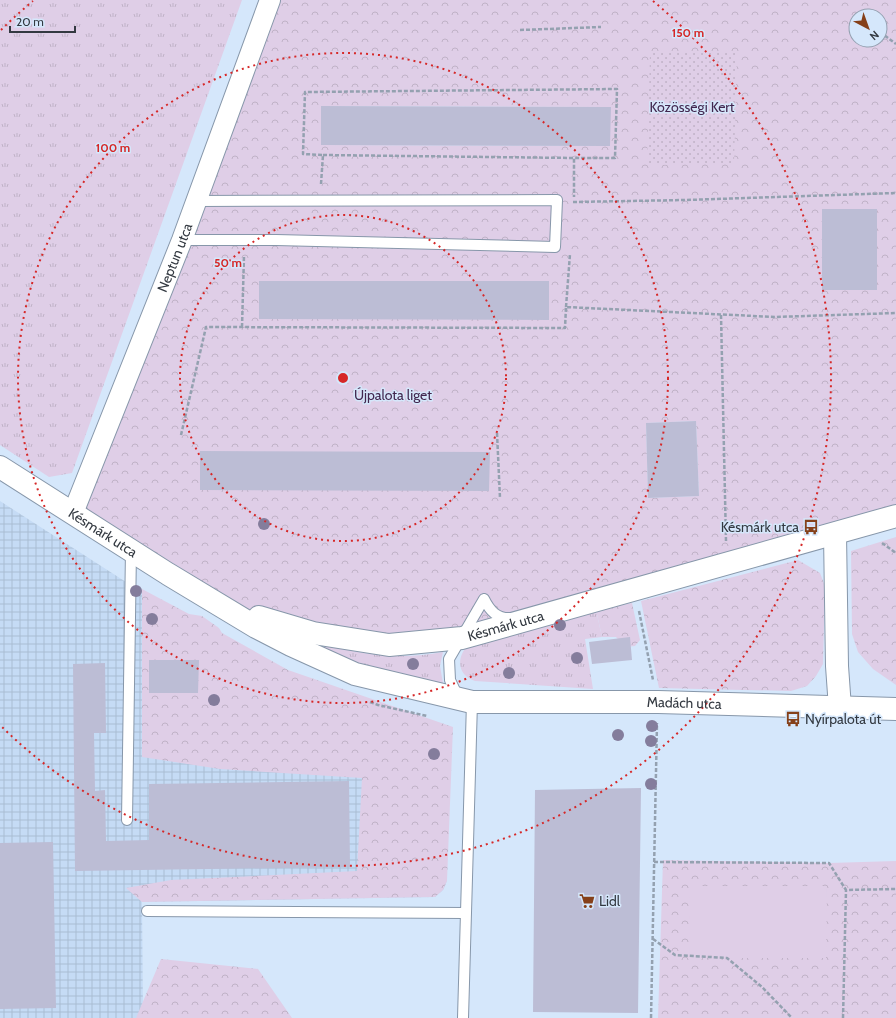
<svg xmlns="http://www.w3.org/2000/svg" width="896" height="1018" font-family="Cabin,sans-serif">
  <defs>
    <pattern id="industrial-grid" width="8" height="8" patternUnits="userSpaceOnUse"><rect width="8" height="8" fill="#c5dbf5"/><path d="M0 4h8M4 0v8" fill="none" stroke="#aabdd3"/></pattern>
    <pattern id="grass-tufts" width="24" height="20" patternUnits="userSpaceOnUse"><rect width="24" height="20" fill="#dfcee7"/><path d="M3 7l-1-3M5 7V3M7 7l1-3M15 17l-1-3M17 17v-4M19 17l1-3" fill="none" stroke="#c0b2c7"/></pattern>
    <pattern id="park-crowns" width="20" height="18" patternUnits="userSpaceOnUse"><rect width="20" height="18" fill="#dfcee7"/><path d="M2 6a3 3 0 1 1 6 0M12 15a3 3 0 1 1 6 0" fill="none" stroke="#c0b2c7"/></pattern>
    <pattern id="garden-dots" width="8" height="8" patternUnits="userSpaceOnUse"><rect width="8" height="8" fill="#dfcee7"/><path d="M2 2h.1M6 6h.1" fill="none" stroke="#c0b2c7" stroke-width="1.8" stroke-linecap="round"/></pattern>
  </defs>
  <rect width="100%" height="100%" fill="#d5e7fb"/>
  <path fill="url(#industrial-grid)" d="M0 501 154 600 282 673 447 881 443 890 435 897 142 902 143 1018H0Z"/>
  <path fill="url(#grass-tufts)" d="M0 0H242L72 473 49 477 0 445Z
    M596 610 602 637 585 639 593 689 475 681C455 674 457 655 470 643Z
    M325 645C364 655 402 660 443 652L440 666 443 683C406 682 357 666 324 648Z"/>
  <path fill="url(#park-crowns)" fill-rule="evenodd" d="M270 0H896V516L720 566 389 645 264 619 73 513ZM856 16H880V40H856ZM321 106 610 107V146L321 145ZM822 210H877V290H822ZM696 421 699 496 648 498 646 423Z
    M896 537V685L873 669 858 652 852 634 851 551Z
    M798 560 820 573 825 586 823 664 816 676 807 686 791 691 659 688 641 601Z
    M142 589 189 614 202 616 219 628 222 633 288 670 453 727 447 881 443 890 435 897 142 902 126 888 171 880 357 871 362 778 220 769 142 757Z
    M632 603 640 640 635 646 625 647 616 637H602L596 610Z
    M663 860 829 863 896 861V1018H658ZM690 886H826V958H690Z
    M161 959 258 969 292 1018H136Z"/>
  <path fill="url(#garden-dots)" d="M737 51 734 163 647 165 650 52Z"/>
  <path fill="#dfcee7" d="M690 886H827L826 958H689Z"/>
  <path fill="#bcbdd5" d="M321 106 611 107 610 146 321 145Z
    M822 209H877V290H822Z
    M259 281H549V320L259 319Z
    M696 421 699 496 648 498 646 423Z
    M200 451 490 452 489 491 200 490Z
    M630 637 632 660 592 664 589 642Z
    M149 660H199L198 693H149Z
    M105 663 106 733H94L95 791 105 790 106 841 149 840V784L349 781 350 867 75 871 73 664Z
    M641 788 638 1013 533 1012 535 790Z
    M53 842 56 1008 0 1009V843Z"/>
  <g fill="none" stroke-linecap="round" stroke-linejoin="round">
    <defs>
      <path id="service" d="M182 240H276L555 247 557 200 197 201
        M484 599C490 611 497 619 511 618
        M458 697 450 680 449 659 484 599
        M127 820 131 550
        M147 911 465 913
        M463 1018 472 702"/>
      <g id="minor">
        <path id="s1" d="M73 513 182 240 270 0"/>
      </g>
      <g id="tertiary">
        <path id="s2" d="M0 467 168 574 256 627 291 645 355 674 472 702H658L896 709"/>
        <path d="M835 534 837 666 840 708"/>
        <path id="s3" d="M259 617 313 633 389 645 462 638 896 516"/>
      </g>
    </defs>
    <use href="#service" stroke="#8797aa" stroke-width="12"/>
    <use href="#minor" stroke="#8797aa" stroke-width="22"/>
    <use href="#tertiary" stroke="#8797aa" stroke-width="24"/>
    <path stroke="#94a1b0" stroke-width="2.5" stroke-dasharray="4 2" stroke-linecap="butt" d="M520 30 601 27
      M880 32 896 44
      M323 155 574 158
      M321 184 323 155 303 154 305 92 617 89 615 158H574V197
      M573 202 686 200 896 193
      M566 307 570 254
      M721 315 726 541
      M242 327 244 256
      M497 433 500 498
      M181 435 206 327 565 328 566 307 775 317 896 313
      M882 543 896 553
      M639 611 653 680
      M370 702 378 705 427 716
      M654 862 829 863 846 890 896 889
      M653 939 675 955 727 958 762 987 792 1018
      M651 1018 657 723
      M843 1018 846 890"/>
    <use href="#service" stroke="#fff" stroke-width="10"/>
    <use href="#minor" stroke="#fff" stroke-width="20"/>
    <use href="#tertiary" stroke="#fff" stroke-width="22"/>
  </g>
  <g fill="#847d9c">
    <circle cx="264" cy="524" r="6"/>
    <circle cx="136" cy="591" r="6"/>
    <circle cx="152" cy="619" r="6"/>
    <circle cx="560" cy="625" r="6"/>
    <circle cx="577" cy="658" r="6"/>
    <circle cx="413" cy="664" r="6"/>
    <circle cx="509" cy="673" r="6"/>
    <circle cx="214" cy="700" r="6"/>
    <circle cx="652" cy="726" r="6"/>
    <circle cx="618" cy="735" r="6"/>
    <circle cx="651" cy="741" r="6"/>
    <circle cx="434" cy="754" r="6"/>
    <circle cx="651" cy="784" r="6"/>
  </g>
  <g fill="none" stroke="#d62828" stroke-width="2" stroke-dasharray="2 4">
    <circle cx="343" cy="378" r="163"/>
    <circle cx="343" cy="378" r="325"/>
    <path d="M1 30A488 488 0 0 1 33 1M653 1A488 488 0 1 1 1 726"/>
  </g>
  <defs>
    <symbol id="bus-bare" viewBox="-9 -9 18 18"><path d="M-5-6H5V4H4V6H2V4H-2V6H-4V4H-5ZM-3.5-4V0h7V-4ZM-3.5 1.2v1.5H-2V1.2ZM2 1.2v1.5H3.5V1.2Z" fill="#854019" stroke="#d5e7fb" stroke-width="2.5" paint-order="stroke"/></symbol>
    <symbol id="supermarket-bare" viewBox="-9 -9 18 18"><path d="M-6-5.5h2.5l.6 2H6L4.5 2H-2.5L-4.4-4H-6ZM-1.5 3.2a1.3 1.3 0 1 0 .1 0ZM3 3.2a1.3 1.3 0 1 0 .1 0Z" fill="#854019" stroke="#d5e7fb" stroke-width="2.5" paint-order="stroke"/></symbol>
  </defs>
  <g fill-rule="evenodd">
    <use href="#bus-bare" x="800" y="516" width="22" height="22"/>
    <use href="#bus-bare" x="782" y="708" width="22" height="22"/>
    <use href="#supermarket-bare" x="576" y="890" width="22" height="22"/>
  </g>
  <g text-anchor="middle" stroke-width="3" stroke-linejoin="round" paint-order="stroke">
    <g font-size="14" fill="#42274f" stroke="#d5e7fb">
      <text x="692" y="112">Közösségi Kert</text>
      <text x="393" y="400">Újpalota liget</text>
    </g>
    <g font-size="14" fill="#333941" stroke="#d5e7fb">
      <text dy="5" stroke="none"><textPath href="#s1" startOffset="275">Neptun utca</textPath></text>
      <text dy="5" stroke="none"><textPath href="#s2" startOffset="122">Késmárk utca</textPath></text>
      <text dy="5" stroke="none"><textPath href="#s3" startOffset="252">Késmárk utca</textPath></text>
      <text dy="5" stroke="none"><textPath href="#s2" startOffset="744">Madách utca</textPath></text>
    </g>
    <g font-size="14" fill="#333941" stroke="#d5e7fb" text-anchor="start">
      <text x="799" y="532" text-anchor="end">Késmárk utca</text>
      <text x="805" y="724">Nyírpalota út</text>
      <text x="599" y="906">Lidl</text>
    </g>
  </g>
  <circle cx="343" cy="378" r="6" fill="#d62828" stroke="#d5e7fb" stroke-width="2"/>
  <g font-size="12" text-anchor="middle" font-weight="bold" fill="#d62828" stroke="#d5e7fb" stroke-width="3" stroke-linejoin="round" paint-order="stroke">
    <text x="688" y="37">150 m</text>
    <text x="113" y="152">100 m</text>
    <text x="228" y="267">50 m</text>
  </g>
  <g transform="translate(868 28) rotate(139)"><circle r="19" fill="#d5e7fb" stroke="#94a1b1"/>
  <path d="M0-3L7 15L0 10L-7 15Z" fill="#854019"/>
  <text y="-6" font-size="11" font-weight="bold" text-anchor="middle" fill="#333941">N</text>
  </g>
  <path d="M10 26v6h65v-6" fill="none" stroke="#333941" stroke-width="2"/>
  <text x="16" y="26" font-size="12" fill="#333941" stroke="#d5e7fb" stroke-width="3" paint-order="stroke">20 m</text>
</svg>
